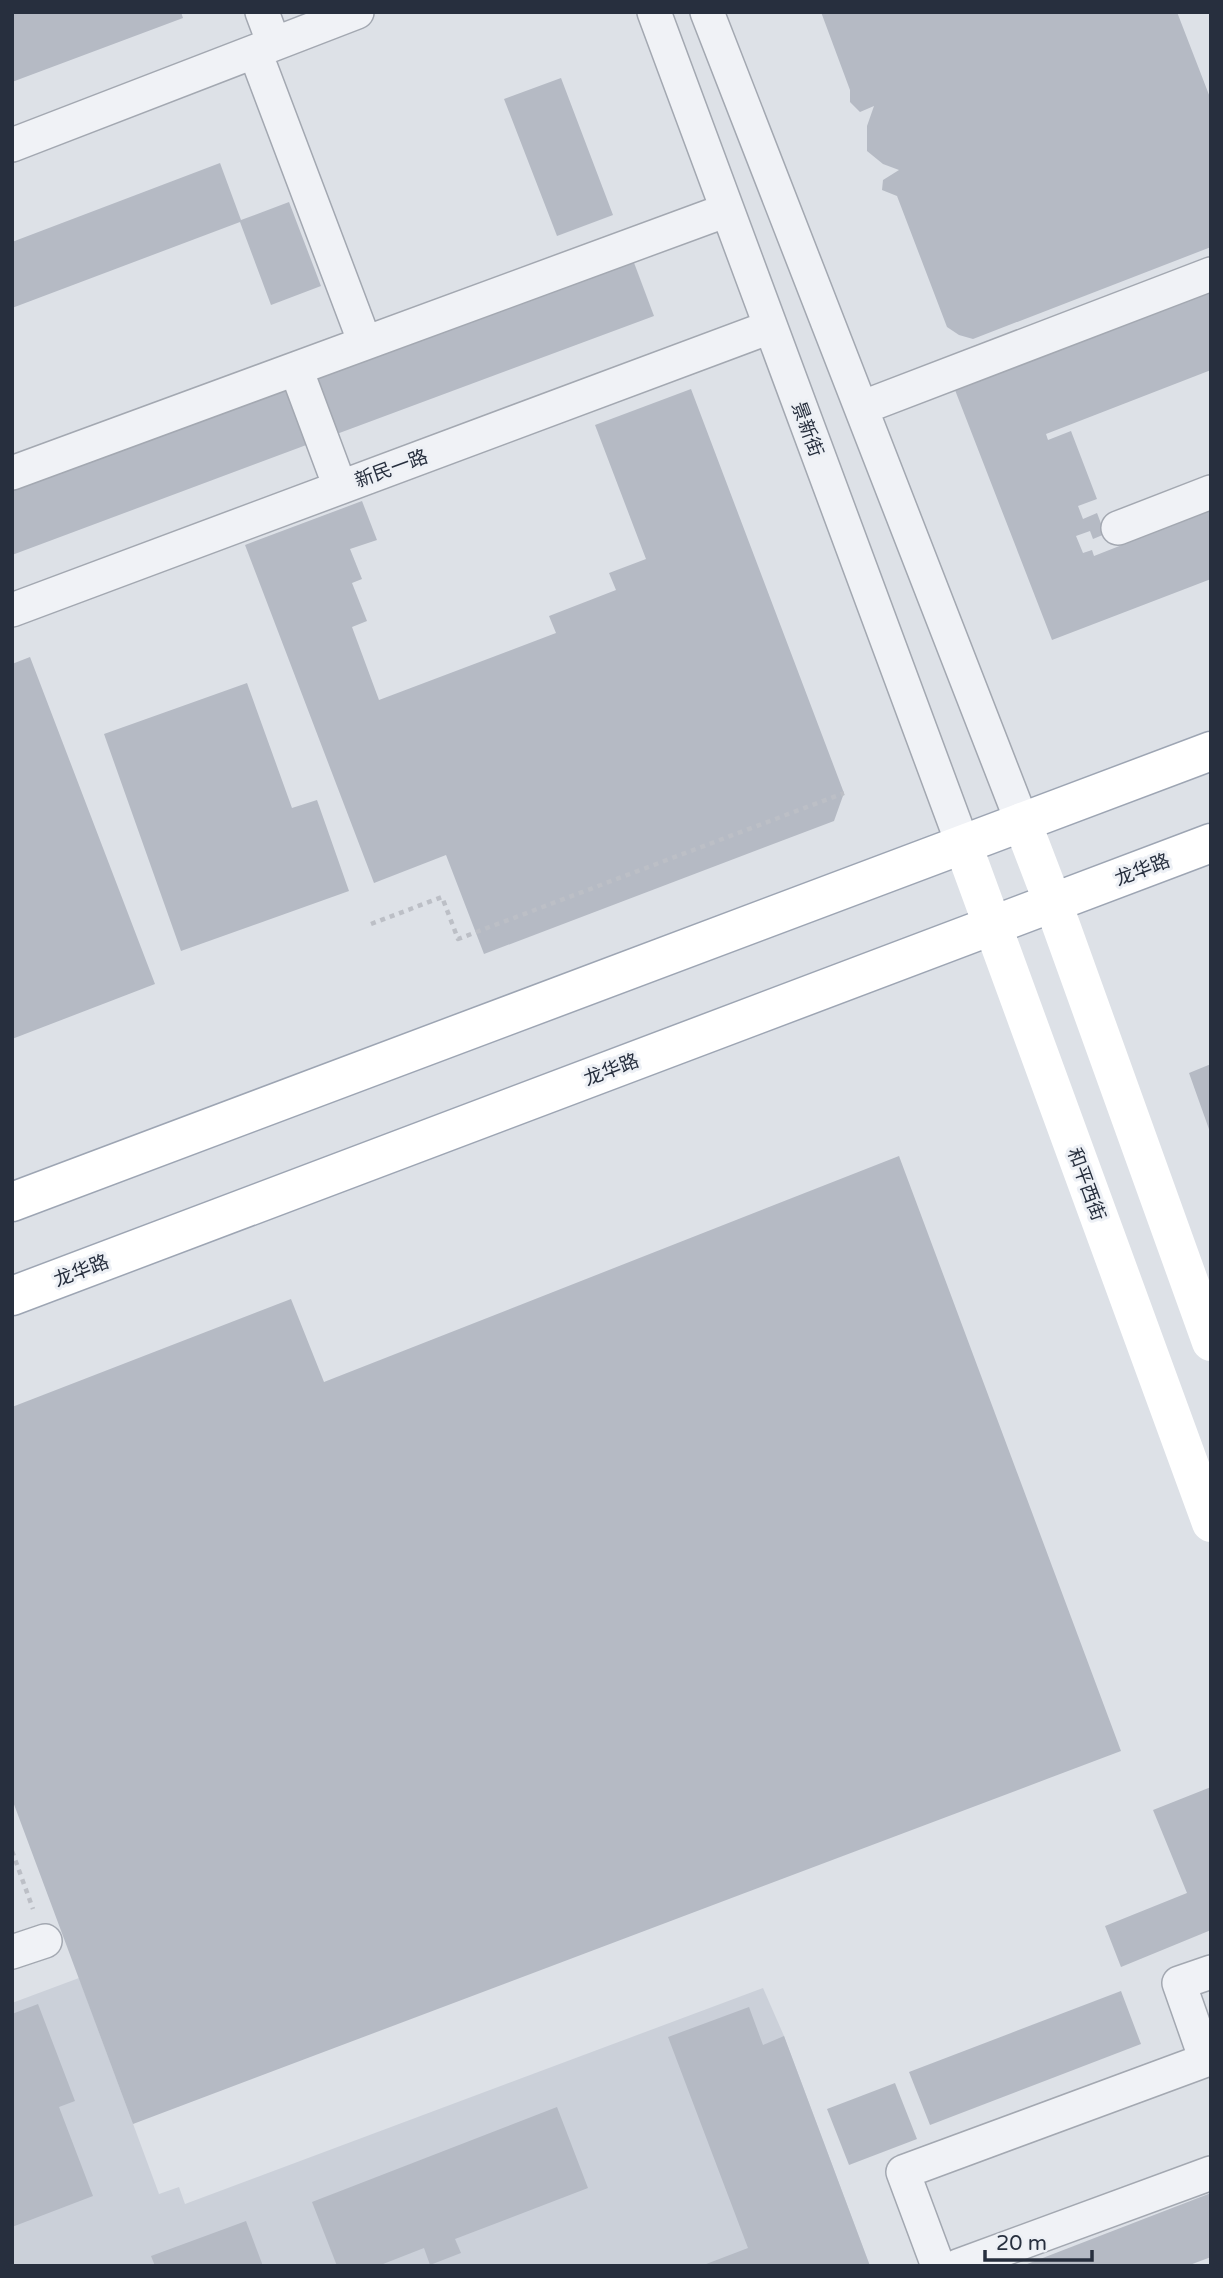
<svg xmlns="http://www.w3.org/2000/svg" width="1223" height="2278" font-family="'Varela Round','Noto Sans SC',sans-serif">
  <rect width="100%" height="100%" fill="#dde1e7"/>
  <path fill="#cbd0d9" d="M79 1978 159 2194 179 2187 185 2204 763 1988 784 2036 870 2266H12V2003Z"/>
  <path fill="#b5bac4" d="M12 12H181L183 18 12 82Z
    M821 12H1177L1211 100V247L973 339 959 335 947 327 897 196 882 190 883 180 899 170 883 164 867 151V126L874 106 860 112 850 102V90Z
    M561 78 613 215 557 236 504 99Z
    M220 163 241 220 289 202 321 286 271 305 240 222 12 308V242Z
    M633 260 654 316 334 435 313 379Z
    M1211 291V370L1046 434 1048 440 1071 431 1097 499 1078 506 1083 519 1097 513 1105 534 1093 539 1090 531 1076 536 1083 553 1092 550 1094 556 1211 510V579L1052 640 955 390Z
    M288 387 309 444 12 555V491Z
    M691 389 844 793 834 821 484 954 446 855 374 883 245 545 362 501 377 540 350 549 362 579 352 583 367 621 352 627 379 700 556 633 549 616 616 590 609 573 646 559 595 425Z
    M30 657 155 984 12 1039V664Z
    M247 683 292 808 317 800 349 891 181 951 104 734Z
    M1211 1064V1132H1210L1189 1073Z
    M899 1156 1121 1751 133 2124 12 1799V1407L291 1299 324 1382Z
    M1211 1787V1930L1121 1967 1105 1926 1187 1893 1153 1810Z
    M1121 1991 1141 2044 930 2125 909 2072Z
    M38 2004 75 2101 59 2107 93 2196 12 2227V2014Z
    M749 2007 763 2045 784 2036 870 2266H701L748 2248 668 2037Z
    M895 2083 917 2139 849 2165 827 2109Z
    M557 2107 588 2188 455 2239 461 2253 430 2265 424 2248 378 2266H337L312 2202Z
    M1211 2193V2257L1187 2266H1022Z
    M246 2221 263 2266H155L151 2256Z"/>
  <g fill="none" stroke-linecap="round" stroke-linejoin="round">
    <defs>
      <path id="minor" d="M262 12 274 44
        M654 12 963 845
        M707 12 1022 822
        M255 52 365 343
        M12 145 357 12
        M296 369 340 487
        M861 408 1211 274
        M12 473 727 210
        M1118 528 1211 492
        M12 610 770 327
        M12 1952 45 1941
        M938 2266 903 2172 1206 2060 1179 1983 1211 1972
        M958 2266 1211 2173"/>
      <path id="primary" d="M12 1202 1211 751
        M12 1296 1211 843"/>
    </defs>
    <use href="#minor" stroke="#a3a8b1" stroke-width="36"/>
    <use href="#primary" stroke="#9da5b3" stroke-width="41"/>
    <path stroke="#bcbfc6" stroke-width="4.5" stroke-dasharray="5 5" stroke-linecap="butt" d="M371 924 442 897 458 939 844 793
      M12 1851 33 1909"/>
    <use href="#minor" stroke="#f0f2f6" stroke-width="33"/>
    <path stroke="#fff" stroke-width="38" d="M1022 822 1053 903 1211 1342
      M963 845 1211 1523"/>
    <use href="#primary" stroke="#fff" stroke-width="38"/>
  </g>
  <g text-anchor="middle" stroke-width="6" stroke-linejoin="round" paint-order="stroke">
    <g font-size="19" fill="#272f3e" stroke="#edf0f5">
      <text transform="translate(808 429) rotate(70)" y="7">景新街</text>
      <text transform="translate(391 468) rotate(-20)" y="7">新民一路</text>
      <text transform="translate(1142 869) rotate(-21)" y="7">龙华路</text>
      <text transform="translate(611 1069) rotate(-21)" y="7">龙华路</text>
      <text transform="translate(1087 1184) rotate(70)" y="7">和平西街</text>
      <text transform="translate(81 1270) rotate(-21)" y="7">龙华路</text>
    </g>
  </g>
  <rect width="1223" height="2278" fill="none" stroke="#272f3e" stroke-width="28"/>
  <path d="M985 2250v10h107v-10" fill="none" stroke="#272f3e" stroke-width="3.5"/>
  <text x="996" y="2250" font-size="21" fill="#272f3e" stroke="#edf0f5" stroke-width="5" paint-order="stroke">20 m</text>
</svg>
